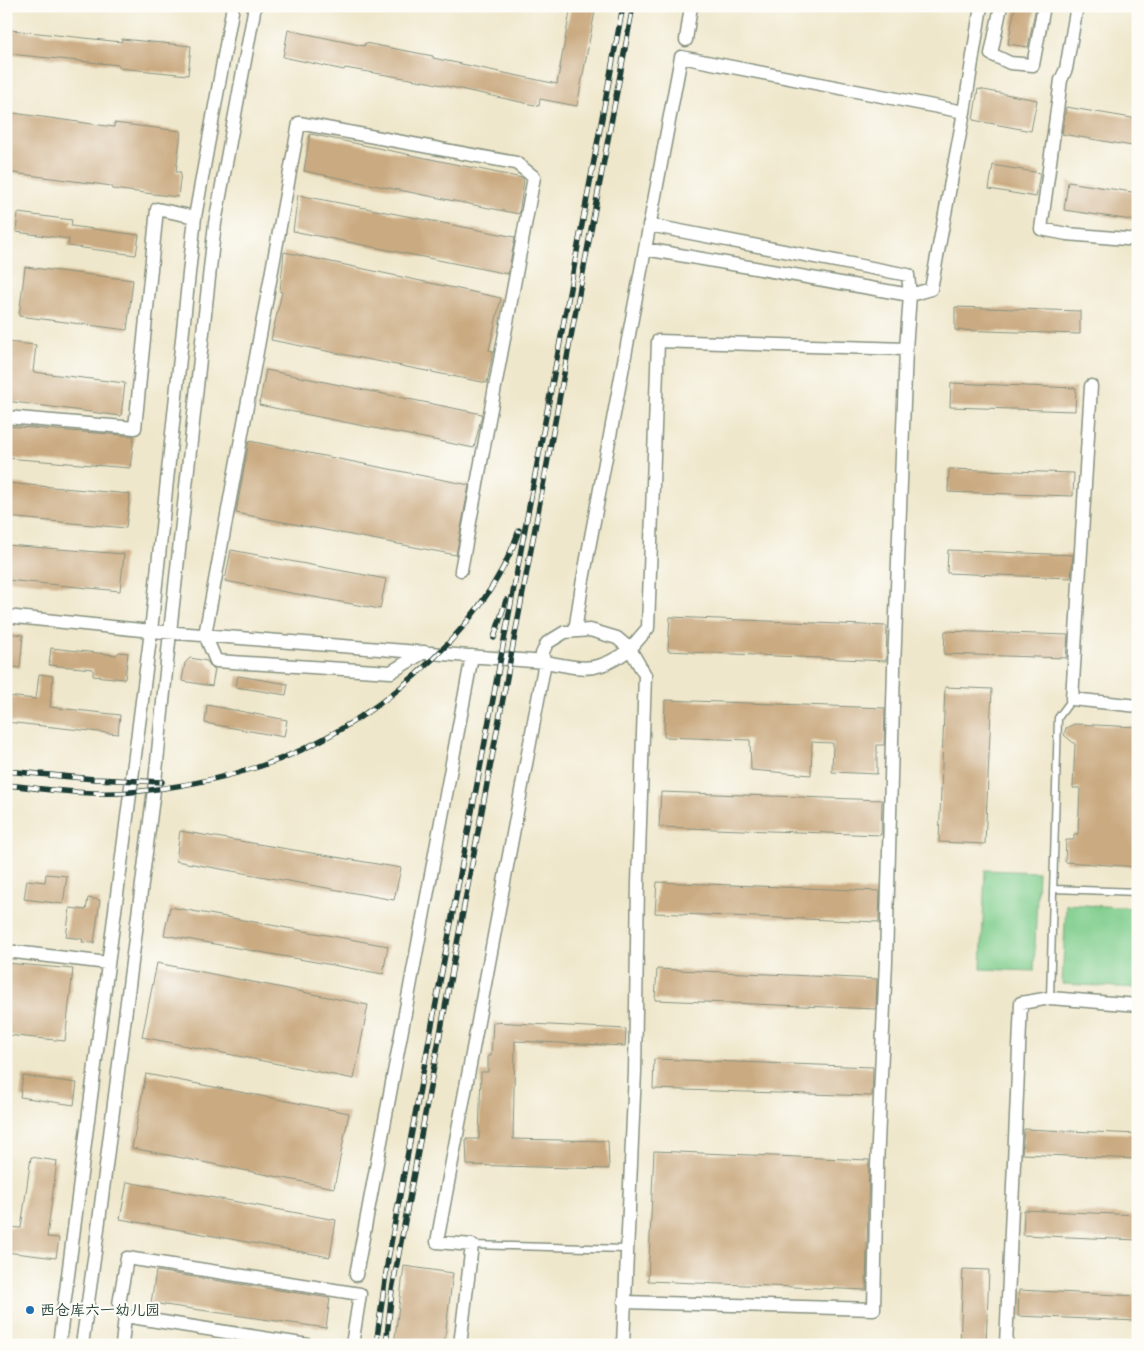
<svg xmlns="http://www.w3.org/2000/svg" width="1144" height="1351" font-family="Kalam,'LXGW WenKai TC',sans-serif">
  <rect width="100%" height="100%" fill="#fdfcf7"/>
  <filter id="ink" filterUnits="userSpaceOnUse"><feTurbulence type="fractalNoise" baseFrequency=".02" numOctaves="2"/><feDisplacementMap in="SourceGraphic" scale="10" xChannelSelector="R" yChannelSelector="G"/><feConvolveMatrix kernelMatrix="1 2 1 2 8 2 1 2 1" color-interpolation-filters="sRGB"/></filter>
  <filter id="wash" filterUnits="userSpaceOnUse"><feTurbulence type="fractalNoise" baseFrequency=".0096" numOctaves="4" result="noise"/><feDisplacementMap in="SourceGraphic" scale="20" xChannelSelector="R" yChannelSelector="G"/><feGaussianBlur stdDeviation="1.12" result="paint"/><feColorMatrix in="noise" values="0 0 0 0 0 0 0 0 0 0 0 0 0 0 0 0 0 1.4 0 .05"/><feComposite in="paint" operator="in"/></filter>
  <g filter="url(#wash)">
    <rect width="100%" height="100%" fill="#efe7cb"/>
    <path fill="#7fcd8c" stroke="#4f8560" d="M985 870 1038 872 1034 971 981 969Z
      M1066 904 1138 908V988L1062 984Z"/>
    <g id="blocks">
      <path fill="#caaa81" d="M571 6H596L577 106 540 99 539 106 428 82 345 68 344 70 283 57 288 30 364 46 365 43 433 56V58L557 84Z
        M1015 6H1036L1028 47 1008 44Z
        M11 30 121 42 122 39 191 46 188 75 119 68V65L9 54Z
        M978 89 1037 100 1031 131 973 120Z
        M1066 107 1138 119V147L1062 134Z
        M6 112 114 127V123L181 131 176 172H181L178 197 112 189V186L6 172Z
        M310 134 522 178 524 180 519 214 304 171Z
        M993 165 1040 173 1036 197 989 189Z
        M1068 182 1138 193V221L1064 210Z
        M298 195 515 237 508 274 293 231Z
        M18 213 72 220 71 226 139 235 136 255 68 246 69 239 16 232Z
        M284 252 501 298 489 350 493 351 487 383 271 340 282 292H280Z
        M25 267 133 280 127 330 19 316Z
        M955 307 1080 311V334L955 330Z
        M6 342 36 345 33 372 125 383 121 416 6 401Z
        M266 370 482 414 474 448 259 405Z
        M951 383 1076 388 1075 411 950 407Z
        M6 426 134 436 130 468 6 458Z
        M249 441 469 485 456 555 236 513Z
        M949 469 1074 473 1073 496 948 492Z
        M6 483 130 494 126 528 6 517Z
        M6 545 124 554 120 591 6 580Z
        M231 550 386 579 380 609 225 581Z
        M948 550 1073 555 1071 578 947 573Z
        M670 617 887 626 886 661 668 651Z
        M945 631 1068 635 1066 658 944 654Z
        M6 633 23 635 20 668 6 666Z
        M51 648 116 655 119 652 128 653 125 679 93 676V669L49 665Z
        M190 658 207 661 211 667 215 669 212 686 182 681 185 663Z
        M39 674 53 676 50 707 120 715 118 734 6 722V696L36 699Z
        M238 676 288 684 286 695 236 687Z
        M945 687 992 689 985 844 939 842Z
        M665 700 885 708 884 745H877V774L832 772 833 743 812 742 811 775 751 770 750 740 664 737Z
        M207 705 287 720 284 737 205 723Z
        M1074 724 1138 727V867L1065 862 1066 840H1074V834H1078L1080 788H1073L1075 744 1064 735 1066 728Z
        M661 792 882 800 881 835 659 827Z
        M180 831 401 868 394 900 176 861Z
        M46 874 67 876 63 904 24 899 27 880 45 882Z
        M657 882 880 891 879 922 655 913Z
        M88 898 100 900 94 943 82 942 83 939 66 937 70 908 86 910Z
        M170 907 388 946 383 974 164 935Z
        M6 963 73 969 65 1041 6 1035Z
        M157 963 368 1005 354 1079 142 1037Z
        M657 969 877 979 876 1009 655 1000Z
        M493 1022 626 1029 625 1046 515 1041 513 1139 608 1141 609 1169 467 1165 466 1139H479L481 1072H488V1056H491Z
        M654 1059 873 1067 872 1096 653 1089Z
        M146 1074 349 1113 334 1188 132 1148Z
        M23 1076 77 1083 74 1105 20 1097Z
        M1024 1129 1138 1134V1159L1022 1154Z
        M654 1151 869 1160 866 1290 648 1281Z
        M31 1157 57 1161 47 1237 59 1238 56 1258 6 1252V1227L21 1228Z
        M127 1182 336 1220 330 1257 120 1219Z
        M1024 1210 1138 1215V1240L1023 1235Z
        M404 1266 453 1273 444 1345H394Z
        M963 1269 989 1270 986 1345H960Z
        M156 1271 330 1298 326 1328 151 1303Z
        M1019 1290 1138 1296V1321L1018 1316Z"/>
    </g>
  </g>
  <g filter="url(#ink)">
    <use href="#blocks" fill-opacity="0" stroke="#879280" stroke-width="1"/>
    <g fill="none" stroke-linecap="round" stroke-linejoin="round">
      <defs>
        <path id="lane" d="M1053 889 1138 892
          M1050 998 1058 718 1072 699
          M472 1245 626 1249"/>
        <path id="street" d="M1001 6 991 54 1010 63 1033 65 1044 6
          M1077 6 1066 69 1061 80 1041 229 1067 234 1138 240
          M686 40 691 6
          M964 112 981 6
          M1091 386 1072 699 1138 706
          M6 417 135 428 157 209 195 217
          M6 616 151 631 545 662C583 669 597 674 630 649L617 638 590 630 565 632 547 643 542 654 545 662 437 1242 472 1245 460 1345
          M575 631 582 585 681 57 964 112 931 289 910 295 908 275 649 225
          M424 652 391 672 216 661 205 635 299 123 516 163 534 177 461 570
          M6 951 108 963
          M356 1275 472 656
          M624 1302 874 1309 877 1166 886 961 894 668 906 349
          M125 1316 119 1304 127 1258 360 1294 352 1345
          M59 1345 151 631 195 217 233 6
          M82 1345 95 1252 155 782 170 632 215 223 255 6
          M122 1345 125 1316 308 1345
          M623 1345 635 1072 638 883 645 675 630 649 648 628 658 341 906 349 910 295 645 249
          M1006 1345 1021 1003 1050 998 1138 1005"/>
      </defs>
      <use href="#lane" stroke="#879280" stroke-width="9"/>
      <use href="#street" stroke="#879280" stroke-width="15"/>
      <use href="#lane" stroke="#fff" stroke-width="6"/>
      <use href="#street" stroke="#fff" stroke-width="12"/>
      <defs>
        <path id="rail" d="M494 638 506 600
          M6 771 94 779 162 782
          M6 785C47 789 90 796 131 792 174 788 220 779 261 766 364 732 485 635 519 530
          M376 1345 388 1259 623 6
          M386 1345 392 1290 633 6"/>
      </defs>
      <use href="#rail" stroke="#1f3d34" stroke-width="5.5"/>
      <use href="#rail" stroke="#fdfcf7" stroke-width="4" stroke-dasharray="11" stroke-linecap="butt"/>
    </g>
  </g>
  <circle fill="#1f6fb2" stroke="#fdfcf7" stroke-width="2" cx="30" cy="1310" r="5"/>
  <g text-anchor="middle" stroke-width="4.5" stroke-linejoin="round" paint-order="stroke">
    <g font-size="15" fill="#1f3d34" stroke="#fdfcf7" text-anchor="start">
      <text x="40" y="1315">西仓库六一幼儿园</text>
    </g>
  </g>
  <rect width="1144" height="1351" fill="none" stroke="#fdfcf7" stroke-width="25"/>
</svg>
